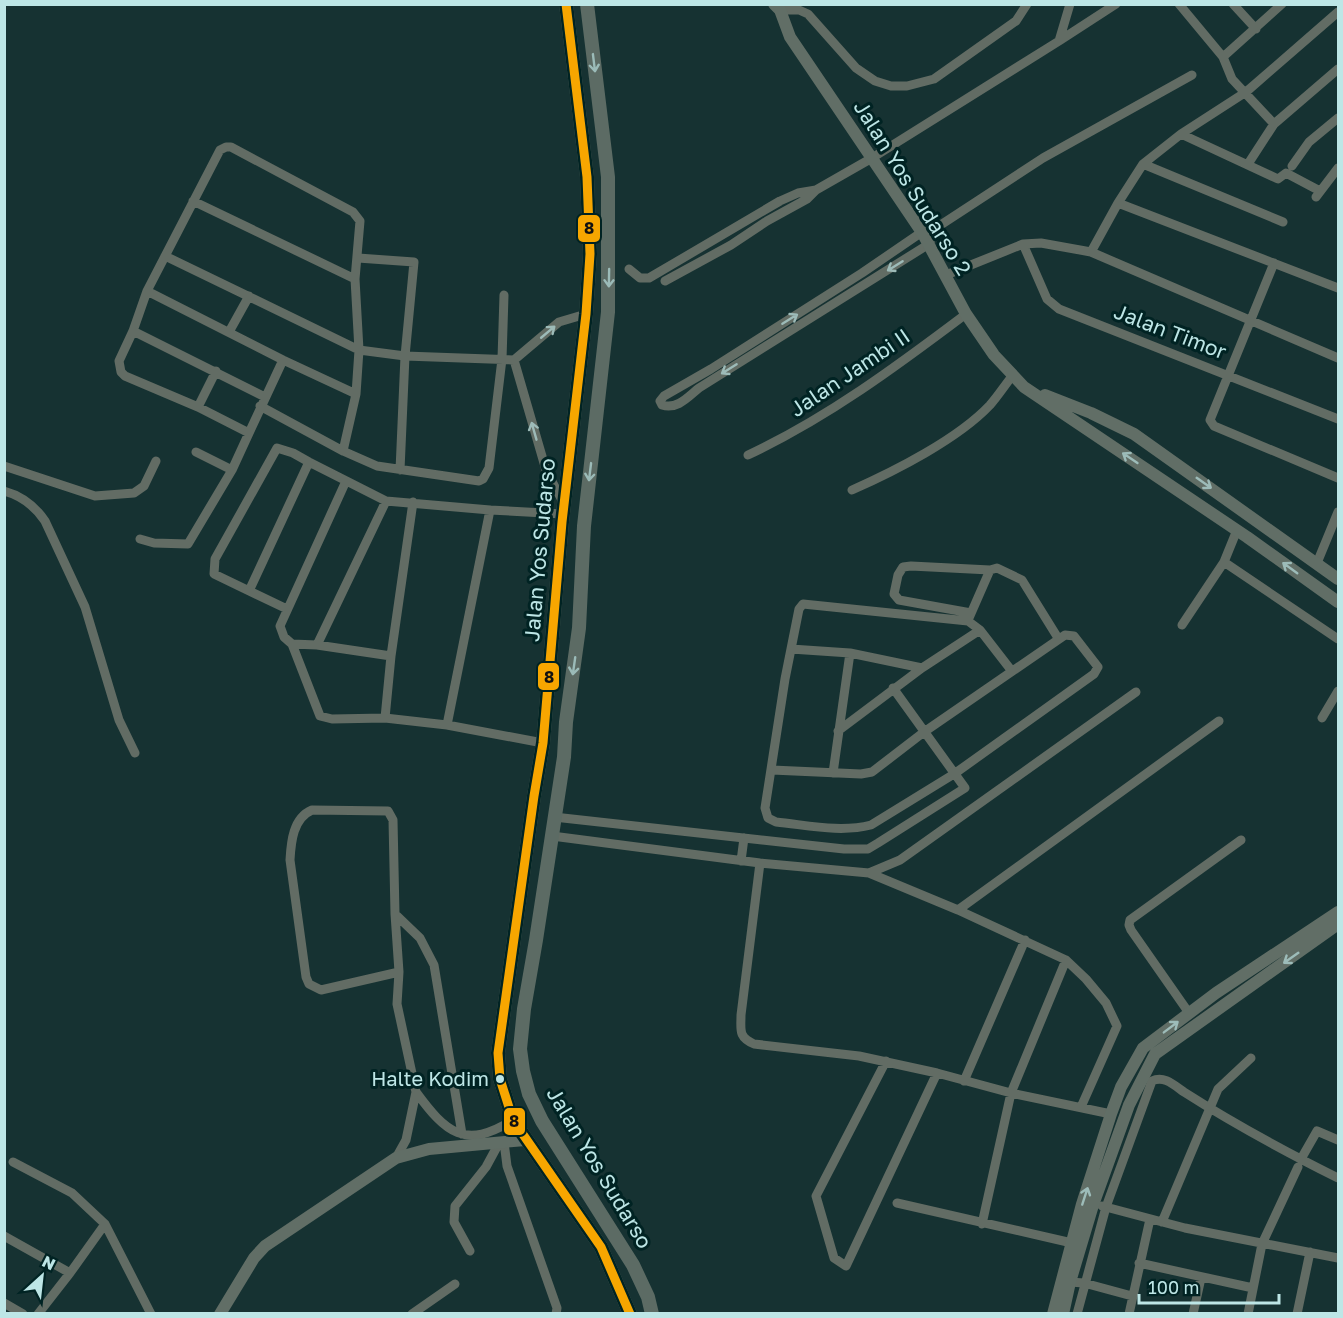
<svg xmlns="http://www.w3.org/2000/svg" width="1343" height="1318" font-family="'Golos Text',sans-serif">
  <rect width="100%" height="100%" fill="#163232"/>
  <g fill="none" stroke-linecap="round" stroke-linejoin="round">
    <path stroke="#626c64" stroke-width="9" d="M1179 4 1223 57
      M1233 4 1256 29
      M780 10H799L808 14 856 68 875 81 891 86H907L934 79 1016 21 1027 4
      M1059 41 1116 4
      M1274 124 1232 79 1223 57 1282 4
      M1181 134 1278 179 1286 173 1320 191
      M1143 164 1283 222
      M1248 164 1274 124 1338 69
      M1292 166 1309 142 1338 118
      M1316 197 1338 168
      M193 201 355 279
      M1118 203 1143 164 1181 134 1246 92 1338 12
      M936 228 929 244 699 388C688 397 677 410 662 405L660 401 664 396 711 369 862 273 922 232 936 228 1043 158 1192 75
      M1023 244 1047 299 1059 309 1338 419
      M1091 252 1118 203 1338 288
      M165 256 359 350 405 356 514 360 559 322 586 314
      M358 258 414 262 405 356 400 470
      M1274 263 1210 420 1214 426 1338 478
      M629 269 640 278H649L780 201 798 193 816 190
      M946 275 1023 244 1041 243 1091 252 1338 358
      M665 281 731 245 767 221 807 199 816 190 872 158 1059 41 1070 4
      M147 291 283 360 356 394
      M133 331 265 397
      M229 332 249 296
      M514 360 546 470 564 504
      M260 406 343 451 356 394 359 350 355 279 360 221 353 212 231 147H226L220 150 147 291 133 331 119 361 121 372 125 376 198 407 249 433 283 360
      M198 407 216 371
      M343 451 377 466 479 481 483 479 489 468 502 359 504 295
      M196 452 232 470
      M748 455C827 418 897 366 966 314
      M4 466 95 496 134 493 144 486 156 461
      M346 481 280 626 284 637 292 644 317 645 391 656
      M852 490C895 471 958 439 990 405 998 396 1005 385 1013 375
      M4 491C22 496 35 506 45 521L85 607 119 720 135 753
      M413 502 391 656 385 718 447 725 543 743
      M140 539 154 543 188 544 232 470 249 433
      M1224 562 1338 639
      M1317 563 1338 512
      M249 591 309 462
      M287 609 214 574 215 559 277 448 293 453 309 462 386 501 490 510 563 514
      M971 613 899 600 894 594 898 575 903 567 911 566 990 570
      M969 618 990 570 997 568 1022 580 1058 638
      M1182 625 1224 562 1237 530
      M292 644 320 716 332 719 385 718
      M317 645 386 501
      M791 649 850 653 922 668
      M1322 718 1338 691
      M447 725 490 510
      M838 731 922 668 980 630
      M772 770 861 774 872 772 924 732 1065 635 1074 636 1098 667 1094 674 954 774 871 825C840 833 807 825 776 822L768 818 765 808 785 679 799 609 803 604 968 621 980 630 1011 670
      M833 773 850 653
      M554 817 844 849H868L878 843 965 788 893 688
      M552 836 760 863 869 873 958 910 1066 960 1086 979 1106 1003 1117 1026 1081 1107
      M741 861 744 838
      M760 863 741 1015C741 1030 738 1037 754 1044L859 1056 937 1073 1011 1093 1111 1114
      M869 873 900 860 1136 692
      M958 910 1219 721
      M395 914 420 938 434 965 462 1134
      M1189 1013 1131 930 1129 925 1130 920 1241 840
      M886 1061 816 1196 834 1258 846 1266 937 1073
      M964 1081 1025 940
      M416 1092C446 1133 465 1150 513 1120
      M504 1142 507 1166 557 1308 556 1314
      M396 1158 406 1140 416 1092 397 1004 399 972 395 914 393 820 388 811 312 810C293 818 291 842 290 860L306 977 309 984 321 990 399 972
      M1301 1159 1317 1131 1338 1140
      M13 1162 72 1193 105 1224 151 1314
      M897 1203 1072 1243
      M1102 1206 1185 1228 1338 1258
      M1162 1222 1218 1089 1251 1058
      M982 1224 1011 1093 1066 960
      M4 1236 70 1273
      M470 1251 454 1222 455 1206 486 1167 499 1143
      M1139 1263 1253 1288
      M1070 1282 1084 1283 1132 1296
      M4 1303 23 1314
      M38 1314 70 1273 105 1224
      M412 1314 455 1284
      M1077 1314 1106 1207 1152 1081C1164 1075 1174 1085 1184 1092 1234 1124 1286 1152 1338 1178
      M1129 1314 1150 1219
      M1193 1314 1201 1278
      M1248 1314 1262 1244 1298 1167
      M1297 1314 1310 1252"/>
    <path stroke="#616e66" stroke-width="12" d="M774 4 780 10 790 37 923 234 966 314 994 355 1024 387 1247 537 1338 602
      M1045 395 1091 413 1134 434 1338 579
      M220 1314 254 1258 265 1246 396 1158 429 1149 525 1140
      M1053 1314 1082 1204 1111 1114 1121 1087 1143 1048 1216 993 1338 912
      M1063 1314 1070 1282 1093 1205 1129 1105 1155 1054 1338 924"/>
    <path stroke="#5c6b64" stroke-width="14" d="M566 4 587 177 590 254 586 314 562 522 543 743 534 796 498 1053 500 1079 513 1120 601 1247 630 1314
      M587 4 608 177V312L584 526 579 628 566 722 564 757 536 940 524 1009 520 1049 523 1071 529 1094 542 1121 633 1265 648 1297 652 1314"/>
    <defs>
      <path id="bus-1" d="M566 4 587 177 590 254 586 314 562 522 543 743 534 796 498 1053 500 1079 513 1120 601 1247 630 1314"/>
    </defs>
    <use href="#bus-1" stroke="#002323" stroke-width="14"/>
    <use href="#bus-1" stroke="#f7a600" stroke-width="9"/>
  </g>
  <defs><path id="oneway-shaft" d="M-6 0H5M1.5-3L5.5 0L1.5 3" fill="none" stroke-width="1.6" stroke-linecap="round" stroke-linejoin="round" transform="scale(1.5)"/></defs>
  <g stroke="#9bbbb8">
    <use href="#oneway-shaft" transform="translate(594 63) rotate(83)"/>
    <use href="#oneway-shaft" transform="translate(609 278) rotate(91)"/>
    <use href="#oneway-shaft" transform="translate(590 472) rotate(97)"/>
    <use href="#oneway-shaft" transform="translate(574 666) rotate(98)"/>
  </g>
  <g stroke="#9dbbb8">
    <use href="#oneway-shaft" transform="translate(895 266) rotate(148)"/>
    <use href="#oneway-shaft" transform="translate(790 319) rotate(-32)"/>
    <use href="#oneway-shaft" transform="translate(548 332) rotate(-40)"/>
    <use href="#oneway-shaft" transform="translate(729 369) rotate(148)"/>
    <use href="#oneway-shaft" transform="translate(534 431) rotate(-106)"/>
  </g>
  <g stroke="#9dbcb9">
    <use href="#oneway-shaft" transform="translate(1130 458) rotate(-146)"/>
    <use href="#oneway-shaft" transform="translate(1204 483) rotate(35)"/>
    <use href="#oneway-shaft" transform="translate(1290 568) rotate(-144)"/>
    <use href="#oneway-shaft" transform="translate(1291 958) rotate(145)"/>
    <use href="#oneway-shaft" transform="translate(1171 1027) rotate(-37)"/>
    <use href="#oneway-shaft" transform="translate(1085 1196) rotate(-72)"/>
  </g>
  <circle fill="#bde6e6" stroke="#002323" stroke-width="2" cx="500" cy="1079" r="5"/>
  <g text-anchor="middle" stroke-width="6" stroke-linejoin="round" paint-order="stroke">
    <g font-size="20" fill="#bde6e6" stroke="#002323" text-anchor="end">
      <text x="489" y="1086">Halte Kodim</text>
    </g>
    <g font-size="21" fill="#bde6e6" stroke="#002323">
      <text transform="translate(912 188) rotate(58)" y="7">Jalan Yos Sudarso 2</text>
      <text transform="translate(1170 332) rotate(21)" y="7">Jalan Timor</text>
      <text transform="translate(850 373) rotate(-34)" y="7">Jalan Jambi II</text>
      <text transform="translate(540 550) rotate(-85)" y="7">Jalan Yos Sudarso</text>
      <text transform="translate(599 1168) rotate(59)" y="7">Jalan Yos Sudarso</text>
    </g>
  </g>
  <g stroke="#002323" stroke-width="2">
    <rect x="577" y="214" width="24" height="29" rx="6" fill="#f7a600"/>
    <rect x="537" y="662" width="23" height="29" rx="6" fill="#f7a600"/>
    <rect x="503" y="1107" width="23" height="29" rx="6" fill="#f7a600"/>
  </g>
  <g font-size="16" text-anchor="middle" font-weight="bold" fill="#111">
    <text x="589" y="234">8</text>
    <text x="549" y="683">8</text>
    <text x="514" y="1127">8</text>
  </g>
  <rect width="1343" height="1318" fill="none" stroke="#bde6e6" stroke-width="12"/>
  <g transform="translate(42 1276) rotate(27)" stroke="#002323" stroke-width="4.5" paint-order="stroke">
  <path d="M0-4.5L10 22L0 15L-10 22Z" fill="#bde6e6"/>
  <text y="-9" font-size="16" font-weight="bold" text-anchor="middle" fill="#bde6e6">N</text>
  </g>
  <path d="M1139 1294v9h140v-9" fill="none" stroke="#bde6e6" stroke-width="3"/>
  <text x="1148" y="1294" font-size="18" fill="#bde6e6" stroke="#002323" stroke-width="4.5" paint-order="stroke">100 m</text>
</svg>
